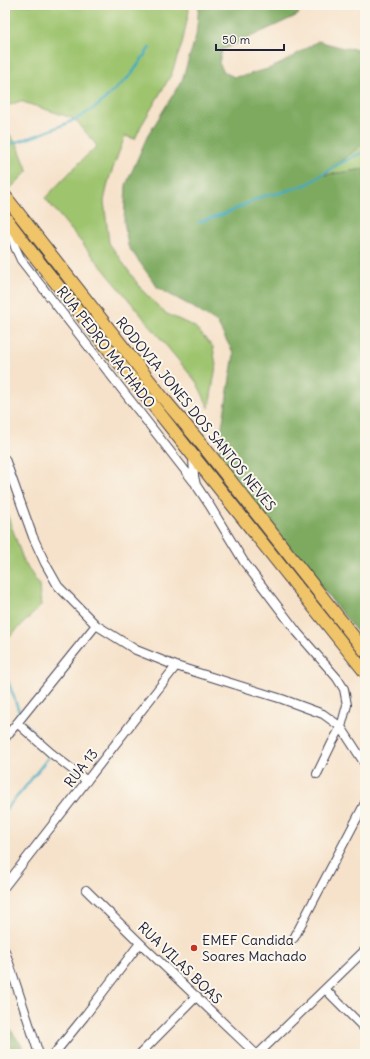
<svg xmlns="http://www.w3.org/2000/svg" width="370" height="1059" font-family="Delius,sans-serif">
  <rect width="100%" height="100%" fill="#fbf7ec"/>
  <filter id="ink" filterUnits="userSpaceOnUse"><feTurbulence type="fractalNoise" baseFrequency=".025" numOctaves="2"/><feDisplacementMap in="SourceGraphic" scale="8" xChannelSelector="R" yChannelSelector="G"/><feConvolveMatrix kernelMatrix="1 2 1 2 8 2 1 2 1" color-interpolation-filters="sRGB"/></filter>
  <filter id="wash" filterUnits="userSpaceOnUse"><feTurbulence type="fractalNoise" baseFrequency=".012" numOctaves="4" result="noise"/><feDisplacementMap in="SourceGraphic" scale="16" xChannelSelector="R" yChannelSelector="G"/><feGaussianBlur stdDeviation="0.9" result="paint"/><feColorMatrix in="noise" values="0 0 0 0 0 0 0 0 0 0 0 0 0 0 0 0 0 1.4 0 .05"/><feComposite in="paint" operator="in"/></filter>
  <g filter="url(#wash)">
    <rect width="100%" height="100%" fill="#f6e2ca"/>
    <path fill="#9ec46e" stroke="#607354" d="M5 5H188L189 11 182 44 171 75 141 126 135 139 125 136 109 179 104 201 109 243 142 290 165 313 195 327 213 347 216 366 209 408 197 383 45 198 81 161 97 146 75 119 20 101 5 107Z
      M5 129 17 144 28 171 8 191 5 187Z
      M365 142V169L324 175Z
      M5 508 24 562 39 585 41 606 5 641Z"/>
    <path fill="#7eaa61" stroke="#50664e" d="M199 5H301L298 15 222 50 219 63 224 72 234 77 247 75 256 72 268 69 282 63 318 41 344 48 358 49 365 51V142L325 175 365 169V642L217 457 234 354 217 323 191 306 158 288 128 246 124 221 126 185 147 137 182 80 196 36Z
      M5 1022 23 1047 19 1054H5Z"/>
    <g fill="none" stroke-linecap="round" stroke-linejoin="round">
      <path stroke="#41abc0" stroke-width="2.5" d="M5 144 8 145 38 135 63 125 80 117 96 107 108 96 131 75 150 47
        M199 222 227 213 263 196 280 193 308 184 321 175 339 164 359 154 365 153
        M5 673 20 714
        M23 721 34 733
        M5 810 22 791 51 754"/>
    </g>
  </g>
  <g filter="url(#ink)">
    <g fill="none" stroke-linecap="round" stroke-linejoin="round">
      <defs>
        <path id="minor" d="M9 226 15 247 21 260 194 482
          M193 457 194 476 196 485 210 506 244 562 297 632 337 678 344 689 347 705 341 727 332 743 317 774
          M5 459 33 537 45 563 58 586 96 625 136 650 176 666 282 699 323 714 341 727 365 764
          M17 723 51 753 87 781
          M5 738 96 625
          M5 886 176 666
          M86 890 140 943 256 1054
          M294 938 365 803
          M5 951 39 1054
          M325 989 365 1029
          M54 1054 84 1017 140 943
          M140 1054 197 996
          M258 1054 365 950"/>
        <path id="primary" d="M5 196 163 398 204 447 365 651
          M5 217 36 258 365 672"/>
      </defs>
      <use href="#minor" stroke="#423f50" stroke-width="10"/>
      <use href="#primary" stroke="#423f50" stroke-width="14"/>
      <use href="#minor" stroke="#fff" stroke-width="8"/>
      <use href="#primary" stroke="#f0c469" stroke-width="12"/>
    </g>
  </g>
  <circle fill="#c8321e" stroke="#fbf7ec" stroke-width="1.5" cx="194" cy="948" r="4"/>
  <g text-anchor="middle" stroke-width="4" stroke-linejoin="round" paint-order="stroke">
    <g font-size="14" fill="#22223b" stroke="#fbf7ec">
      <text transform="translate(106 347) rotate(52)" y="5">RUA PEDRO MACHADO</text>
      <text transform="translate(196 414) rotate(51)" y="5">RODOVIA JONES DOS SANTOS NEVES</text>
      <text transform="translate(81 768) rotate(-52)" y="5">RUA 13</text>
      <text transform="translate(180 963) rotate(44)" y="5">RUA VILAS BOAS</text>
    </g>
    <g font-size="14" fill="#22223b" stroke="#fbf7ec" text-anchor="start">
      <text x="202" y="945">EMEF Candida<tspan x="202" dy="16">Soares Machado</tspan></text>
    </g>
  </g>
  <rect width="370" height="1059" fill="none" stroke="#fbf7ec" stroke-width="20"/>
  <path d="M216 44v6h68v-6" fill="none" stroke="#22223b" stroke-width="2"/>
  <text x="222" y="44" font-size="12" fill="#22223b" stroke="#fbf7ec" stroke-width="3" paint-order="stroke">50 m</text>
</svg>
